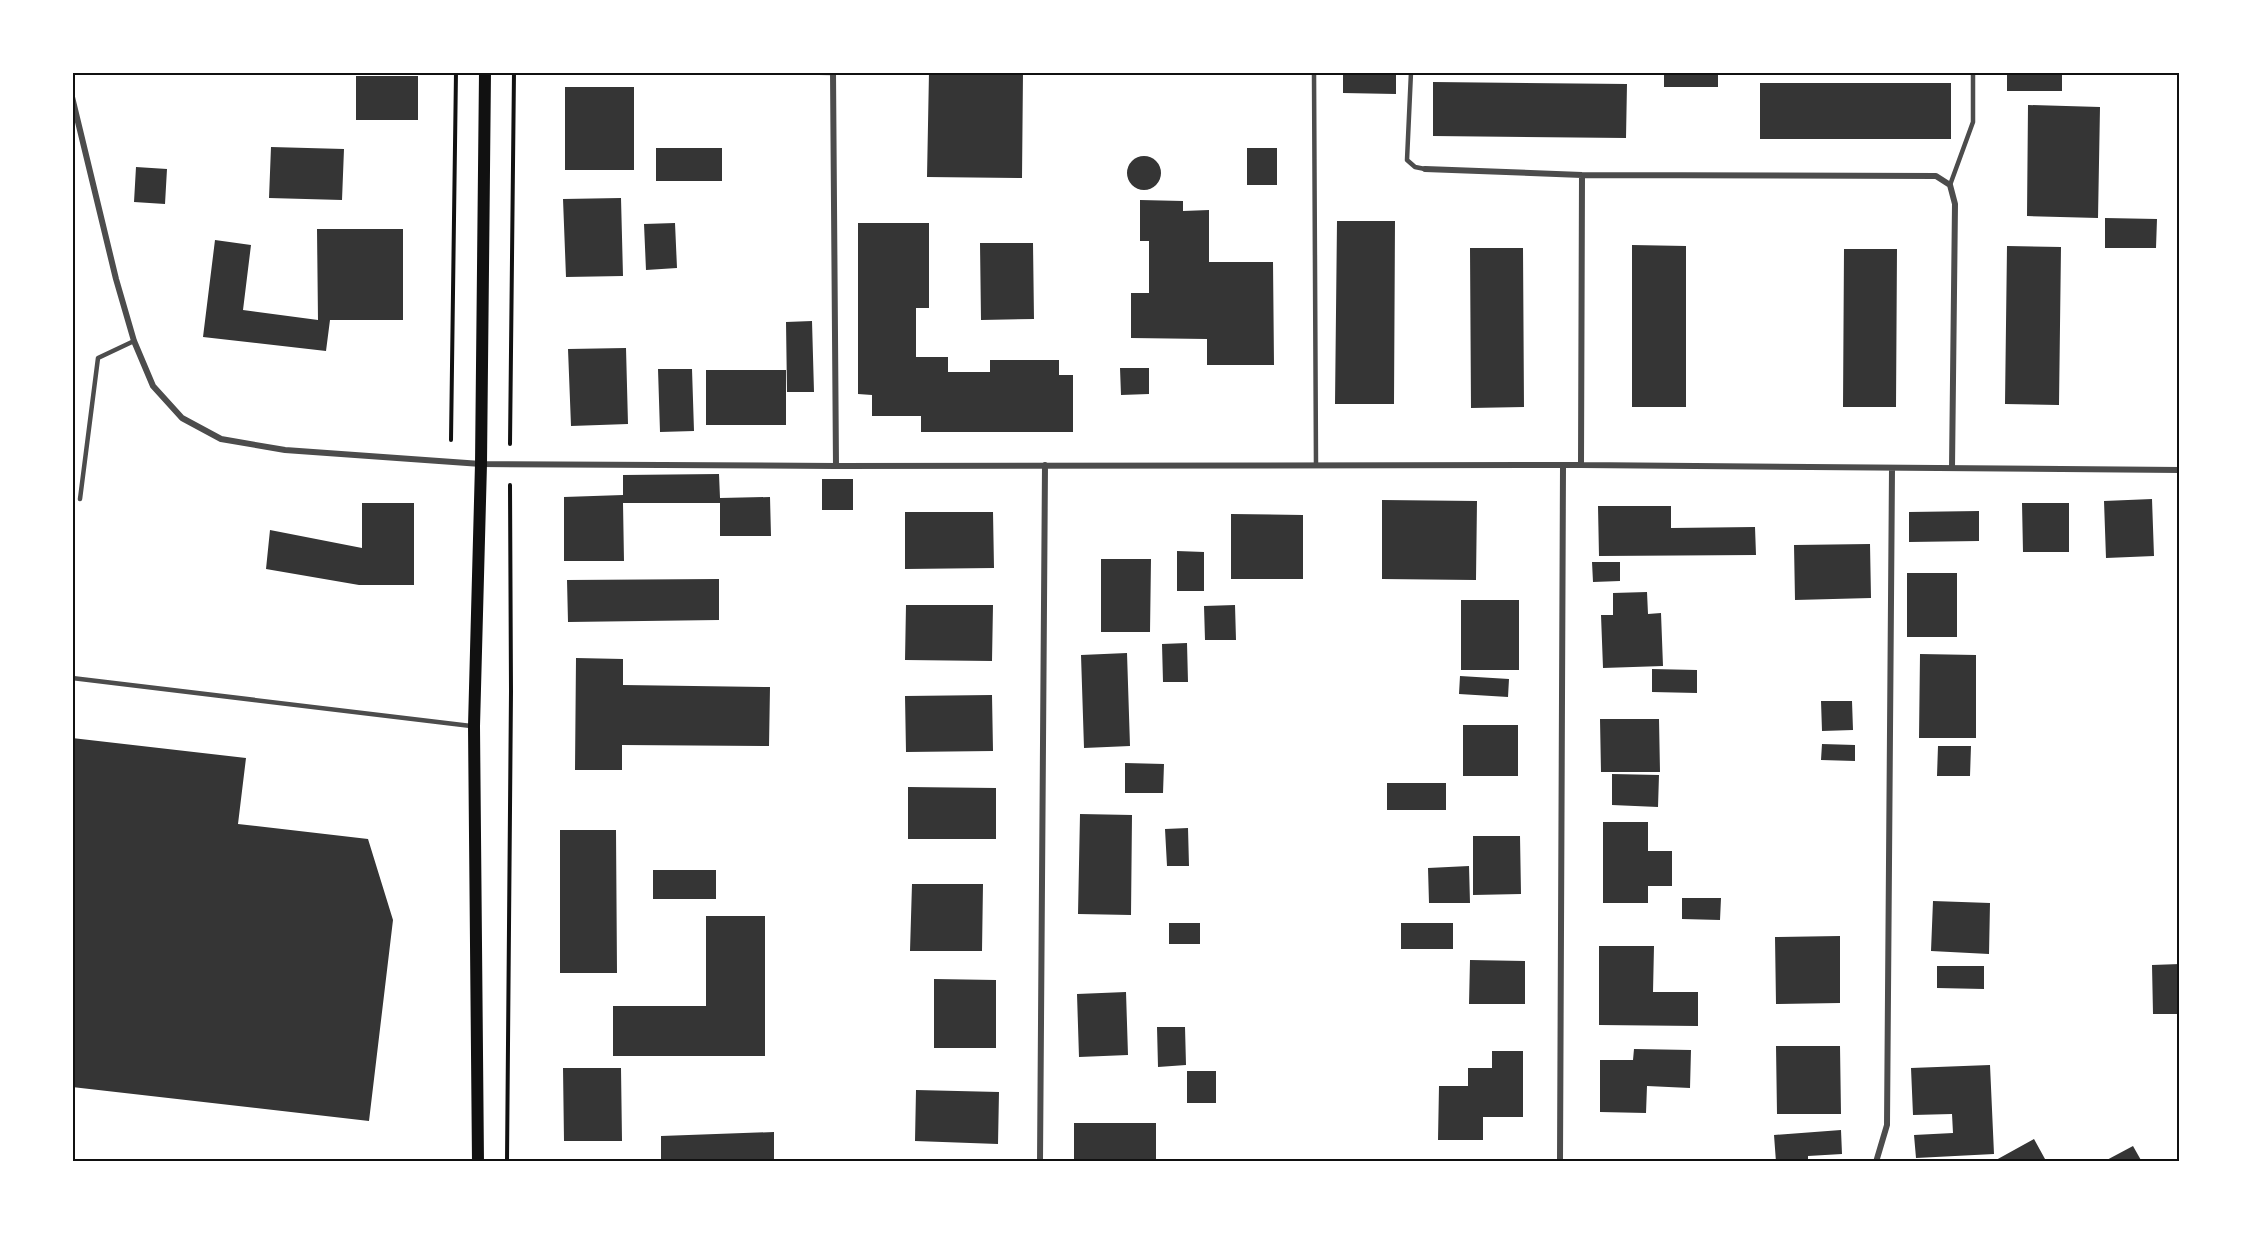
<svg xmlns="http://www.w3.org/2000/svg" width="2252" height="1234" font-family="Cabin,sans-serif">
  <rect width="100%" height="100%" fill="#fff"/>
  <path fill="#353535" d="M929 72H1023L1022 178 927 177Z
    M1343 72H1396V94L1343 93Z
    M1664 72H1718V87H1664Z
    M2007 72H2062V91H2007Z
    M356 76H418V120H356Z
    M1433 82 1627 84 1626 138 1433 136Z
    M1760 83H1951V139H1760Z
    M565 87H634V170H565Z
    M2028 105 2100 107 2098 218 2027 216Z
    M271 147 344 149 342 200 269 198Z
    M656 148H722V181H656Z
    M1247 148H1277V185H1247Z
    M1127 173a17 17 0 1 1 34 0a17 17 0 1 1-34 0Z
    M136 167 167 169 165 204 134 202Z
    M621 198 623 276 566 277 563 199Z
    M1140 200 1183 201V211L1209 210V262H1273L1274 365H1207V339L1131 338V293H1149V241H1140Z
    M2105 218 2157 219 2156 248H2105Z
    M1337 221H1395L1394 404H1335Z
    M675 223 677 268 646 270 644 224Z
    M858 223H929V308H916V357H948V372H990V360H1059V375H1073V432H921V416H872V395L858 394Z
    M317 229H403V320H330L326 351 203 337 215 240 251 245 243 310 318 320Z
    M980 243H1033L1034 319 981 320Z
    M1632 245 1686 246V407H1632Z
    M2007 246 2061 247 2059 405 2005 404Z
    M1470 248H1523L1524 407 1471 408Z
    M1844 249H1897L1896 407H1843Z
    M812 321 814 392H787L786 322Z
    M626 348 628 424 571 426 568 349Z
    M1120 368H1149V394L1121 395Z
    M658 369H692L694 431 660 432Z
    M706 370H786V425H706Z
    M719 474 720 498 770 497 771 536H720V503H623L624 561H564V497L623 495V475Z
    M822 479H853V510H822Z
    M2152 499 2154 556 2106 558 2104 501Z
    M1382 500 1477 501 1476 580 1382 579Z
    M362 503H414V585H359L266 569 270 530 362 548Z
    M2022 503H2069V552H2023Z
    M1598 506H1671V528L1755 527 1756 555 1599 556Z
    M1979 511V541L1909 542V512Z
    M905 512H993L994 568 905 569Z
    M1231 514 1303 515V579H1231Z
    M1870 544 1871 598 1795 600 1794 545Z
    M1177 551 1204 552V591H1177Z
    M1101 559H1151L1150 632H1101Z
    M1592 562H1620V581L1593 582Z
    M1907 573H1957V637H1907Z
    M719 579V620L568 622 567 580Z
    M1647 592 1648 614 1661 613 1663 666 1603 668 1601 615H1613V593Z
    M1461 600H1519V670H1461Z
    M906 605H993L992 661 905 660Z
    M1235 605 1236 640H1205L1204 606Z
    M1187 643 1188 682H1163L1162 644Z
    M1127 653 1130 746 1084 748 1081 655Z
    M1920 654 1976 655V738H1919Z
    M576 658 623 659V685L770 687 769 746 622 745V770H575Z
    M1652 669 1697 670V693L1652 692Z
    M1460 676 1509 679 1508 697 1459 694Z
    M992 695 993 751 906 752 905 696Z
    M1821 701H1852L1853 730 1822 731Z
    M1600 719H1659L1660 772H1601Z
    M1463 725H1518V776H1463Z
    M72 738 246 758 238 824 368 839 393 920 369 1121 72 1087Z
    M1822 744 1855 745V761L1821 760Z
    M1938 746H1971L1970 776H1937Z
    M1125 763 1164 764 1163 793H1125Z
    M1612 774 1659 775 1658 807 1612 805Z
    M1387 783H1446V810H1387Z
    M908 787 996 788V839H908Z
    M1080 814 1132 815 1131 915 1078 914Z
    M1603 822H1648V851H1672V886H1648V903H1603Z
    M1188 828 1189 866H1167L1165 829Z
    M560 830H616L617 973H560Z
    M1473 836H1520L1521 894 1473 895Z
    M1469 866 1470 903H1429L1428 868Z
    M653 870H716V899H653Z
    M912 884H983L982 951H910Z
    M1682 898H1721L1720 920 1682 919Z
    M1933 901 1990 903 1989 954 1931 951Z
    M706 916H765V1056H613V1006H706Z
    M1169 923H1200V944H1169Z
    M1401 923H1453V949H1401Z
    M1840 936V1003L1776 1004 1775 937Z
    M1599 946H1654L1653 992H1698V1026L1599 1025Z
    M1470 960 1525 961V1004H1469Z
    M2180 964V1014H2153L2152 965Z
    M1937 966H1984V989L1937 988Z
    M934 979 996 980V1048H934Z
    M1126 992 1128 1055 1079 1057 1077 994Z
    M1157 1027H1185L1186 1065 1158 1067Z
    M1776 1046H1840L1841 1114H1777Z
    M1634 1049 1691 1050 1690 1088 1647 1086 1646 1113 1600 1112V1060H1633Z
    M1492 1051H1523V1117H1483V1140H1438L1439 1086H1468V1068H1492Z
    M1990 1065 1994 1154 1916 1158 1914 1135 1953 1133 1952 1114 1913 1115 1911 1068Z
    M563 1068H621L622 1141H564Z
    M1187 1071H1216V1103H1187Z
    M916 1090 999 1092 998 1144 915 1141Z
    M1074 1123H1156V1162H1074Z
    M1841 1130 1842 1154 1808 1156V1162H1776L1774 1135Z
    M774 1132V1162H661V1136Z
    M2034 1139 2045 1159 2039 1162H1997L1996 1160Z
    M2133 1146 2142 1162H2103Z"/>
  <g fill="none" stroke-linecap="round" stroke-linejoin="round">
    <path stroke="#111" stroke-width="4" d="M451 440 456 72
      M510 444 514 72
      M507 1162 511 691 510 485"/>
    <path stroke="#4c4c4c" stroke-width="4.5" d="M573 72H593
      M776 72 833 73
      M1314 72 1316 465
      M1411 72 1407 160 1415 167 1425 169
      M1950 185 1973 122V72
      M80 499 98 358 134 341
      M72 678 471 726"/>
    <path stroke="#4c4c4c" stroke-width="6" d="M833 72 836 466
      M72 97 116 279 134 341 153 386 182 418 221 439 285 450 481 464 836 466 1581 465 2180 470
      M1425 169 1582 175 1936 176 1950 185 1955 204 1952 468
      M1581 465 1582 175
      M1040 1162 1045 465
      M1560 1162 1563 466
      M1876 1162 1887 1125 1892 469"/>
    <path stroke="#111" stroke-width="12" d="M478 1162 474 726 481 464 485 72"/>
  </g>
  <rect width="2252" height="1234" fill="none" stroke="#ffffff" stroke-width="147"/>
  <rect x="74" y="74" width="2104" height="1086" fill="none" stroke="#111" stroke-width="2"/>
</svg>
